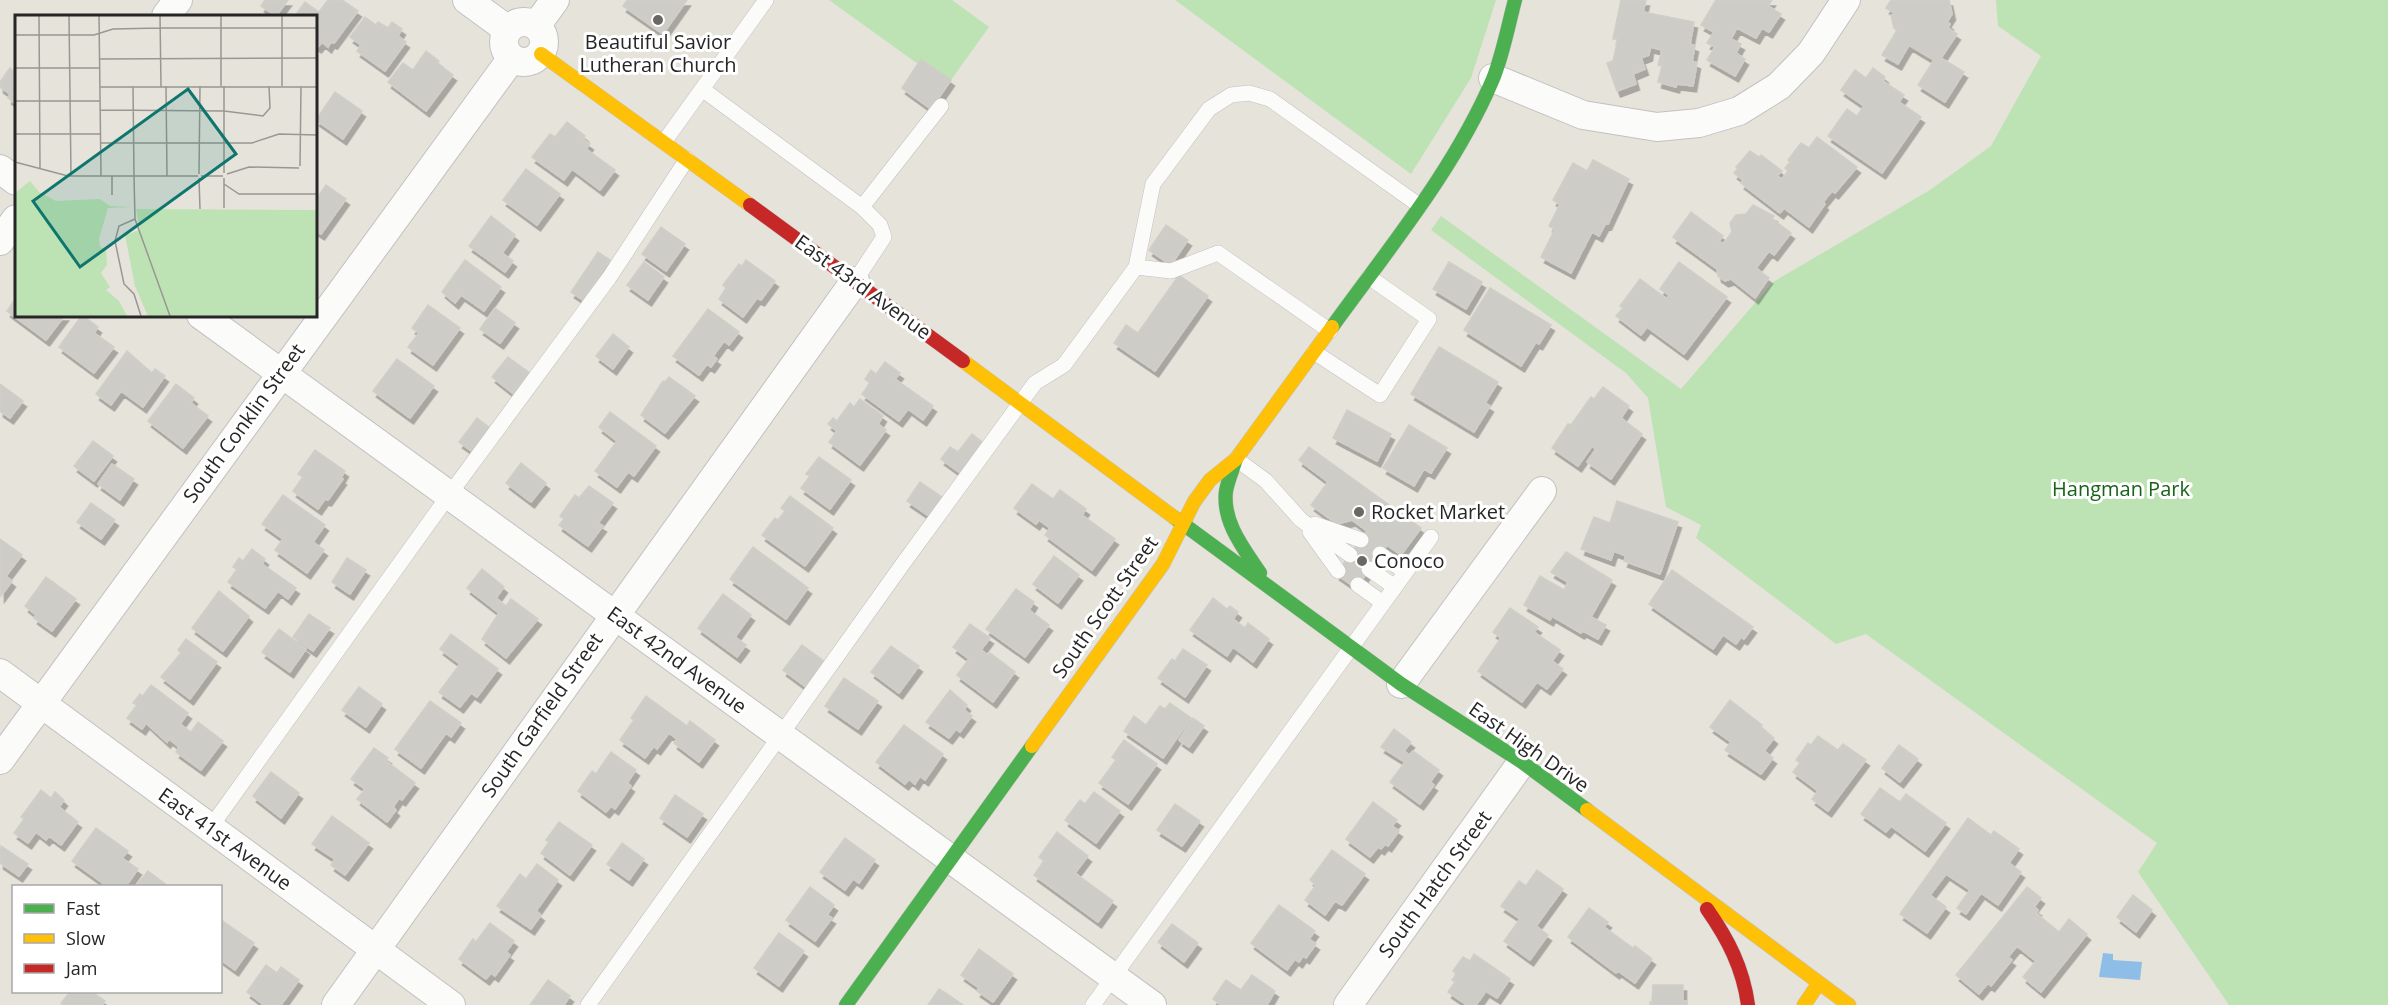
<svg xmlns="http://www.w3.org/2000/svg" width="2388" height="1005" font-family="'Open Sans',sans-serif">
  <defs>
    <filter id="shadow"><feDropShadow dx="3.5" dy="6" stdDeviation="0" flood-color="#0004"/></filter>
  </defs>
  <rect width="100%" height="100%" fill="#e6e3db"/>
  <path fill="#bde2b3" d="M829 0H952L989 27 951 80 922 59 918 64Z
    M1175 0H1496L1471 78 1411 174Z
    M1996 0H2388V1005H2229L2138 872 2157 843 1866 634 1836 644 1696 538 1701 525 1666 507 1648 398 1626 373 1431 230 1441 216 1681 389 1773 282 1930 190 1991 146 2041 56 1998 26Z"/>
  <path fill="#8ebde8" d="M2103 953 2113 954V960L2142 962 2140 980 2099 977Z"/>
  <path fill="#ceccc7" stroke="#d0cec7" stroke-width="1.5" filter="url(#shadow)" d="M265 0H288L276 16 261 6Z
    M328 0H342L358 11 334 43 331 42 328 47 322 42 318 47 315 45V16H295L305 2 319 12Z
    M627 0H687L663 34 623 6Z
    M1621 0H1646L1643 12 1694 22 1690 44 1695 46 1692 61 1697 63 1693 86 1677 84 1676 87 1658 82 1662 66 1658 65 1662 50 1650 47 1649 55 1641 58 1645 69 1633 74 1636 84 1617 91 1607 63 1613 61 1618 39H1613Z
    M1716 0H1772L1768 6 1781 14 1769 32 1762 28 1756 38 1737 28 1731 39 1741 44 1736 53 1745 59 1735 76 1707 60 1715 47 1707 43 1714 32 1701 25Z
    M1891 0H1949L1952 14 1947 22 1950 24 1948 28 1957 34 1941 58 1964 72 1945 102 1918 85 1934 60 1909 45 1898 64 1882 55 1899 27 1894 28 1891 15 1896 14 1886 8Z
    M365 17 376 25 378 22 388 28 392 22 402 29 398 36 406 42 385 71 357 51 361 45 350 37Z
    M426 51 439 61 437 63 453 75 426 111 388 82 403 63 413 70Z
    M921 59 951 80 931 109 902 88Z
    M16 66V104L8 98 10 94 0 87V82L10 68 13 71Z
    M1873 68 1885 77 1883 81 1904 95 1899 102 1921 117 1882 173 1828 136 1847 109 1857 116 1864 106 1841 90 1855 70 1866 78Z
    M335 92 362 111 343 139 316 120Z
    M567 122 585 136 583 139 590 144 586 149 615 170 600 190 572 169 564 180 532 157 550 134 555 137Z
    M1817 137 1857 167 1835 193 1832 191 1823 202 1825 204 1809 227 1784 208 1780 213 1741 183 1743 180 1734 173 1738 168 1736 167 1750 151 1759 157 1761 155 1782 171 1777 176 1782 179 1788 171 1785 168 1790 162 1788 160 1801 143 1809 148Z
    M1593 160 1629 179 1608 224 1606 223 1599 236 1592 232 1571 273 1541 257 1555 229 1549 226 1560 204 1553 200 1573 163 1587 171Z
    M526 169 560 194 537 225 503 200Z
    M326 185 346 199 321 234 315 230V218L318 214 315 212V201Z
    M1753 205 1774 216 1772 219 1791 233 1774 255 1769 251 1756 268 1769 278 1755 298 1731 279 1725 281 1718 276 1717 269 1673 237 1691 212 1723 236 1719 241 1723 244 1732 232 1730 223 1736 215 1746 214Z
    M491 216 515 235 502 253 513 261 505 272 469 246Z
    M1166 225 1188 240 1171 265 1149 250Z
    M661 227 685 244 666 271 642 254Z
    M598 252 610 260 583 300 571 292Z
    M465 260 501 287 484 311 461 295 455 303 442 292Z
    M746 260 775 281 761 300 757 298 743 317 719 299 726 288 723 285 739 264 742 266Z
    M644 262 664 277 648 300 627 285Z
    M1449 262 1482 282 1466 309 1433 289Z
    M1679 262 1727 297 1684 354 1647 327 1641 335 1616 316 1623 308 1620 306 1640 279 1667 299 1669 295 1660 289Z
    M1179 275 1208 296 1155 371 1114 343 1126 325 1138 333Z
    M1490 288 1551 325 1539 344 1536 342 1521 366 1464 330Z
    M16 298V315H65L46 340 7 311Z
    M428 305 460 328 433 365 408 347 419 333 412 328Z
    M495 308 515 323 500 343 480 329Z
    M708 309 739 332 729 345 724 341 713 356 717 359 711 367 707 364 699 375 673 356Z
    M82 315 98 327 94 333 114 347 94 373 59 347Z
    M613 334 629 347 613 369 596 356Z
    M1439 347 1498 382 1485 403 1490 406 1474 432 1411 394Z
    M127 351 152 373 155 369 165 376 143 407 121 391 111 405 96 394Z
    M508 357 531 374 515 395 492 377Z
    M397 359 434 386 410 418 373 391Z
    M885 362 900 373 895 379 933 406 923 420 908 409 899 421 862 394 870 383 865 379 871 370 876 374Z
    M669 377 695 396 665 433 641 415 663 381 665 382Z
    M0 384 23 401 10 418 0 411Z
    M176 384 194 398 191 403 208 416 183 448 148 421Z
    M1603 387 1629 406 1621 418 1642 434 1611 479 1587 462 1596 449 1592 446 1578 466 1552 448 1568 424 1571 425 1591 397 1594 399Z
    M860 399 883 416 878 424 886 430 860 465 829 442 837 431 828 424 833 418 837 421 850 403 854 407Z
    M1347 410 1391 434 1377 461 1333 438Z
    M610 412 656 446 634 476 628 472 617 487 595 471 617 441 599 427Z
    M477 418 490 428 473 452 459 442Z
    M1409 425 1447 448 1431 473 1424 469 1414 486 1383 468Z
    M972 434 986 445 963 475 941 459 950 447 958 452Z
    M93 441 113 456 94 481 74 466Z
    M1309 447 1421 528 1401 555 1387 545 1356 588 1336 574 1367 531 1352 520 1337 524 1311 505 1328 482 1299 460Z
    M315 450 345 471 341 478 343 479 328 500 325 499 318 509 293 491 303 477 298 474Z
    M819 457 851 480 830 509 801 488 810 476 806 474Z
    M521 463 546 483 531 502 506 483Z
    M112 464 134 479 120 500 98 484Z
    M920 482 945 499 932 518 907 501Z
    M1032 484 1053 499 1060 490 1086 509 1082 515 1115 539 1092 570 1045 535 1050 528 1039 520 1036 524 1014 508Z
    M589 486 613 503 598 523 603 526 588 546 559 525 564 519 560 516 575 495 579 498Z
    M283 495 325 525 313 542 324 550 307 573 275 550 283 539 262 524Z
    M790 496 833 528 805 566 762 535 775 518 778 520 785 511 781 508Z
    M1617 501 1678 522 1660 574 1624 561 1626 556 1614 551 1611 560 1581 549 1594 517 1610 523Z
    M91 503 115 520 101 539 77 522Z
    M0 539 22 555 6 576 12 581 1 596Z
    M753 547 808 588 786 619 730 579Z
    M252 549 265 559 262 564 296 588 288 599 278 591 265 608 228 582 237 569 233 567 239 558 243 561Z
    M1566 552 1612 580 1591 617 1606 625 1598 639 1583 631 1581 633 1552 616 1550 620 1524 605 1540 576 1564 590 1568 582 1551 572Z
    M1054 556 1079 575 1058 603 1033 584Z
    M347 558 366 570 350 594 332 582Z
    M482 569 504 587 496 598 506 606 511 599 538 619 506 658 482 639 499 613 467 588Z
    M1672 570 1753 627 1744 639 1741 637 1736 644 1723 635 1713 649 1649 604Z
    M46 577 76 599 52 631 34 618 36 615 25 606Z
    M1016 589 1034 602 1029 610 1049 625 1025 657 986 629Z
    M219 591 249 616 223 651 192 628Z
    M723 594 751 615 735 637 746 645 737 657 698 628Z
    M1213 598 1227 609 1230 606 1238 612 1233 619 1245 628 1248 623 1269 639 1253 662 1233 647 1227 656 1190 630Z
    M1510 608 1538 627 1534 632 1560 650 1552 661 1563 669 1547 689 1537 682 1522 702 1478 671 1501 638 1493 632Z
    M309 614 330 628 313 651 293 637Z
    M970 624 990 638 981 650 988 655 990 653 1015 672 993 702 957 675 969 659 953 647Z
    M279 629 306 649 290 672 262 652Z
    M451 634 498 669 477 697 471 693 460 707 439 692 460 664 440 649Z
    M186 639 217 662 190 699 161 677 181 653 178 650Z
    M802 645 825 662 806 687 783 670Z
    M891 646 919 666 899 693 871 672Z
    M1183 649 1207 665 1185 697 1158 678 1172 659 1175 661Z
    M844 678 878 701 858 729 825 706Z
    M151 685 188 713 180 724 191 732 198 722 223 741 201 770 176 752 179 747 169 739 167 742 146 723 142 729 127 718 137 705 133 703 140 694 143 696Z
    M359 687 382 704 366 727 342 710Z
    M950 690 967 705 964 710 972 716 960 732 956 729 949 738 926 722Z
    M646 696 687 726 690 721 715 740 699 762 674 743 677 739 669 733 657 749 654 746 645 758 620 740 634 720 631 718Z
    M1730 700 1762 725 1761 727 1774 738 1764 751 1773 758 1761 774 1725 750 1731 742 1710 727Z
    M430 701 461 723 451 737 446 733 421 768 395 749Z
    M1170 703 1191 718 1163 758 1124 731 1134 716 1146 725 1160 706 1165 709Z
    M1193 718 1204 726 1189 747 1179 740Z
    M904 725 943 754 925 780 920 776 915 784 909 779 905 784 876 762Z
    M1394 729 1411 742 1404 751 1409 755 1413 751 1439 770 1430 782 1434 785 1420 804 1390 782 1405 762 1381 747Z
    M1818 736 1838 750 1843 744 1866 760 1828 811 1812 799 1818 791 1793 772 1800 763 1796 760 1808 743 1811 745Z
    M1124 740 1157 764 1128 804 1099 783 1116 760 1112 757Z
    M1899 745 1918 759 1900 782 1882 768Z
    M374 748 388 758 386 761 415 783 402 800 399 798 393 807 396 810 387 822 357 799 365 789 351 779Z
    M611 752 636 770 627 783 631 786 615 809 611 806 606 812 578 791 592 771 596 774Z
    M271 772 299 793 281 818 253 796Z
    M1880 788 1900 802 1906 794 1946 823 1925 851 1891 826 1886 832 1861 814Z
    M41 790 51 798 55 792 64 800 59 807 78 822 61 845 49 836 46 840 36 832 28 843 14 833 24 819 21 817Z
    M1094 792 1120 811 1096 843 1065 820 1080 800 1085 804Z
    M675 795 703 814 687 837 660 818Z
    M1373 802 1397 820 1392 826 1399 831 1388 846 1385 844 1381 849 1378 847 1370 857 1346 839Z
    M1175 804 1200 821 1182 846 1157 830Z
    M332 816 369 843 345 875 331 865 335 859 312 844Z
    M1968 818 1991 835 1994 831 2019 849 2009 863 2021 872 1998 905 1981 893 1966 914 1957 908 1970 890 1946 874 1930 895 1946 907 1927 933 1900 914Z
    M559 822 592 845 570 875 541 853 549 842 546 840Z
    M96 828 128 851 122 858 138 869 126 886H103L104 884 72 861Z
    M1057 832 1088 856 1075 873 1113 901 1098 922 1034 875 1044 861 1039 857Z
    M845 838 875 860 859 883 853 879 845 890 820 872Z
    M622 843 644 859 629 880 607 864Z
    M1 846 28 864 19 876 0 863Z
    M1332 850 1365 874 1342 905 1335 901 1325 915 1305 900 1316 885 1310 880Z
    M537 864 558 880 536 911 541 915 531 929 497 906 520 874 526 879Z
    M1537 870 1563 889 1536 926 1548 935 1530 960 1504 941 1520 919 1501 906 1519 881 1526 886Z
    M148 871 168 886H136Z
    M810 887 834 905 827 915 832 918 815 941 786 920Z
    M2027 887 2041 898 2034 907 2038 910 2036 913 2059 932 2069 919 2087 934 2041 992 2023 977 2036 961 2017 946 2008 957 2012 960 1991 986 1988 983 1979 994 1956 975Z
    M2133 895 2152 910 2136 932 2117 917Z
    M1279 905 1315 931 1309 939 1316 944 1306 958 1303 956 1299 962 1295 959 1287 970 1251 943Z
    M1589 908 1608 922 1604 927 1633 948 1635 946 1652 959 1635 983 1618 971 1616 973 1568 937Z
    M220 919 254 943 235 970 220 959Z
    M490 923 514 941 506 952 510 955 495 976 491 973 486 979 459 959 473 939 476 942Z
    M1172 924 1198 943 1184 962 1158 942Z
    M779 933 804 951 779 986 754 968Z
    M979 949 1013 974 993 1002 977 991 979 988 961 975Z
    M1474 954 1510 979 1497 998 1486 991 1476 1005H1467L1448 992 1455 982 1452 980 1456 974 1453 971 1463 957 1470 961Z
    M266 965 277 973 281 967 299 980 281 1005H264L247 992Z
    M1252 975 1275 991 1267 1005H1221L1213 999 1226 980 1241 990Z
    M548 980 570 996 564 1005H530Z
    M1653 985H1683V1001H1687V1005H1650V1002L1652 1003Z
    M939 989 947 994 963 1005H928Z
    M70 992H92L105 1001 102 1005H64L61 1003Z"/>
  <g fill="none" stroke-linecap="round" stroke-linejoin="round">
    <defs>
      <path id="lane" d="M702 89 862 207 880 225 884 237 855 281
        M664 142 766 0
        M862 207 941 106
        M1136 267 1171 271 1218 253 1330 331
        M1314 352 1380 395 1429 319 1369 277
        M1236 459 1266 481 1301 520 1350 555
        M1315 524 1361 540
        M1310 532 1338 571
        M1380 554 1405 572
        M1369 569 1395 587
        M1358 585 1383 603
        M210 828 449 495 609 278 687 159
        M588 1005 902 565 1035 383 1064 365 1136 267 1153 184 1209 109 1231 95 1249 93 1270 99 1420 206
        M1093 1005 1431 537"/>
      <path id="street" d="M467 0 508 30
        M166 16 178 0
        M504 42a20 20 0 1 1 40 0a20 20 0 1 1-40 0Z
        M536 26 555 0
        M1493 78 1583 115 1657 127 1699 123 1739 111 1779 86 1811 53 1846 0
        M0 169 16 181
        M0 241 16 219
        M201 315 1152 1005
        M0 673 451 1005
        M1401 684 1542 491
        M0 760 512 58
        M336 1005 855 281
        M1348 1005 1522 762"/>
      <path id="fast" d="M1332 327C1389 248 1454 170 1493 79 1503 54 1508 26 1515 0
        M1236 459C1233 469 1228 480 1226 491 1222 522 1244 549 1260 573
        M1175 518 1401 684 1522 762 1587 810
        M846 1005 1032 746"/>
      <path id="slow" d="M541 54 750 205
        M963 361 1175 518
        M1032 746 1163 564 1194 502 1210 480 1236 459 1332 327
        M1587 810 1849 1005
        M1804 1005 1819 983"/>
      <path id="jam" d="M750 205 963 361
        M1707 909C1728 939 1743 968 1748 1005"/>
    </defs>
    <use href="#lane" stroke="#c3c1c1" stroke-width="16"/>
    <use href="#street" stroke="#c3c1c1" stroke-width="30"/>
    <use href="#fast" stroke="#c3c1c1" stroke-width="15"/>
    <use href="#slow" stroke="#c3c1c1" stroke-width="15"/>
    <use href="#jam" stroke="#c3c1c1" stroke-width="15"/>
    <use href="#lane" stroke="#fbfbfa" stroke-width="15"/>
    <use href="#street" stroke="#fbfbfa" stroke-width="28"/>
    <use href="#fast" stroke="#4caf50" stroke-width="14"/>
    <use href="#slow" stroke="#ffc107" stroke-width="14"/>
    <use href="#jam" stroke="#c62828" stroke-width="14"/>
  </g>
  <g fill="#696865" stroke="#fff" stroke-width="2">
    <circle cx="658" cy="20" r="6"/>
    <circle cx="1359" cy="512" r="6"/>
    <circle cx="1362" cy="561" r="6"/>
  </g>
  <g text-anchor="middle" stroke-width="6" stroke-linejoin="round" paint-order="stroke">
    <g font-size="20" fill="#262626" stroke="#fff" text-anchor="start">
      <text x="658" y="49" text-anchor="middle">Beautiful Savior<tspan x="658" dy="23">Lutheran Church</tspan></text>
      <text x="1371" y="519">Rocket Market</text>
      <text x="1374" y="568">Conoco</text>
    </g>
    <g font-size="20" fill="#262626" stroke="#fff">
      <text transform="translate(863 287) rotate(36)" y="7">East 43rd Avenue</text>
      <text transform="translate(244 423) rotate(-54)" y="7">South Conklin Street</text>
      <text transform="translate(1105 607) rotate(-55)" y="7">South Scott Street</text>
      <text transform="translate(677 660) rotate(36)" y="7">East 42nd Avenue</text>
      <text transform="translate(542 715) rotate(-55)" y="7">South Garfield Street</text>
      <text transform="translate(1529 747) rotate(35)" y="7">East High Drive</text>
      <text transform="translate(225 839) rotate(36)" y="7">East 41st Avenue</text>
      <text transform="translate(1435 884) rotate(-54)" y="7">South Hatch Street</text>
    </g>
    <g font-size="20" fill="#186219" stroke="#fff">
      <text x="2121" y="496">Hangman Park</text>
    </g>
  </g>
  <g transform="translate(15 15)">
    <rect width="302" height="302" fill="#e6e3db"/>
    <path d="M15 166 24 177 41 186 85 184 95 191 117 192 93 193 84 224 85 232 91 234 92 250 86 258 95 272 91 275 104 286 112 301H0V178ZM121 194 301 195V301H133L120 271 110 220 125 215Z" fill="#bde2b3"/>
    <path fill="none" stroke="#999793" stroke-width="1.5" d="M24 0 25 154M54 0 56 161M84 0 86 161M145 0 146 72M206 0V71M267 0V71M0 20H79L98 14 145 13H302M85 44 302 43M0 53H85M151 71 152 161M209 71V158M85 72H302M118 72 119 161H183M0 86H85M85 95 209 96 248 101 255 93 254 71M0 119H86M85 128H237L264 119 302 120M0 147 53 161H119L120 204 155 301M285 151 286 72M184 159 185 71M212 159 234 152 284 153M97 161V180M186 161H208M184 163 185 194M209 163V193M209 169 224 179H302M120 204 104 211 100 226 109 269 119 279 126 301"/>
    <path fill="#0f766e" fill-opacity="0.15" stroke="#0f766e" stroke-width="3" d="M173 74 221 139 65 252 18 186Z"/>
    <rect width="302" height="302" fill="none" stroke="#262626" stroke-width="3"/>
  </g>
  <rect x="12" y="885" width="210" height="108" fill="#ffffff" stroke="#a8a8a8" stroke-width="1.5"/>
  <rect x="24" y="904" width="30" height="9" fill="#4caf50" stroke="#a8a8a8" stroke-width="1.5"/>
  <text x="66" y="915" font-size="18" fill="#262626">Fast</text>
  <rect x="24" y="934" width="30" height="9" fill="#ffc107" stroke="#a8a8a8" stroke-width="1.5"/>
  <text x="66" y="945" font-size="18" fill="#262626">Slow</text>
  <rect x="24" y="964" width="30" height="9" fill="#c62828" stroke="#a8a8a8" stroke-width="1.5"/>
  <text x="66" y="975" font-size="18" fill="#262626">Jam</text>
</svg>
